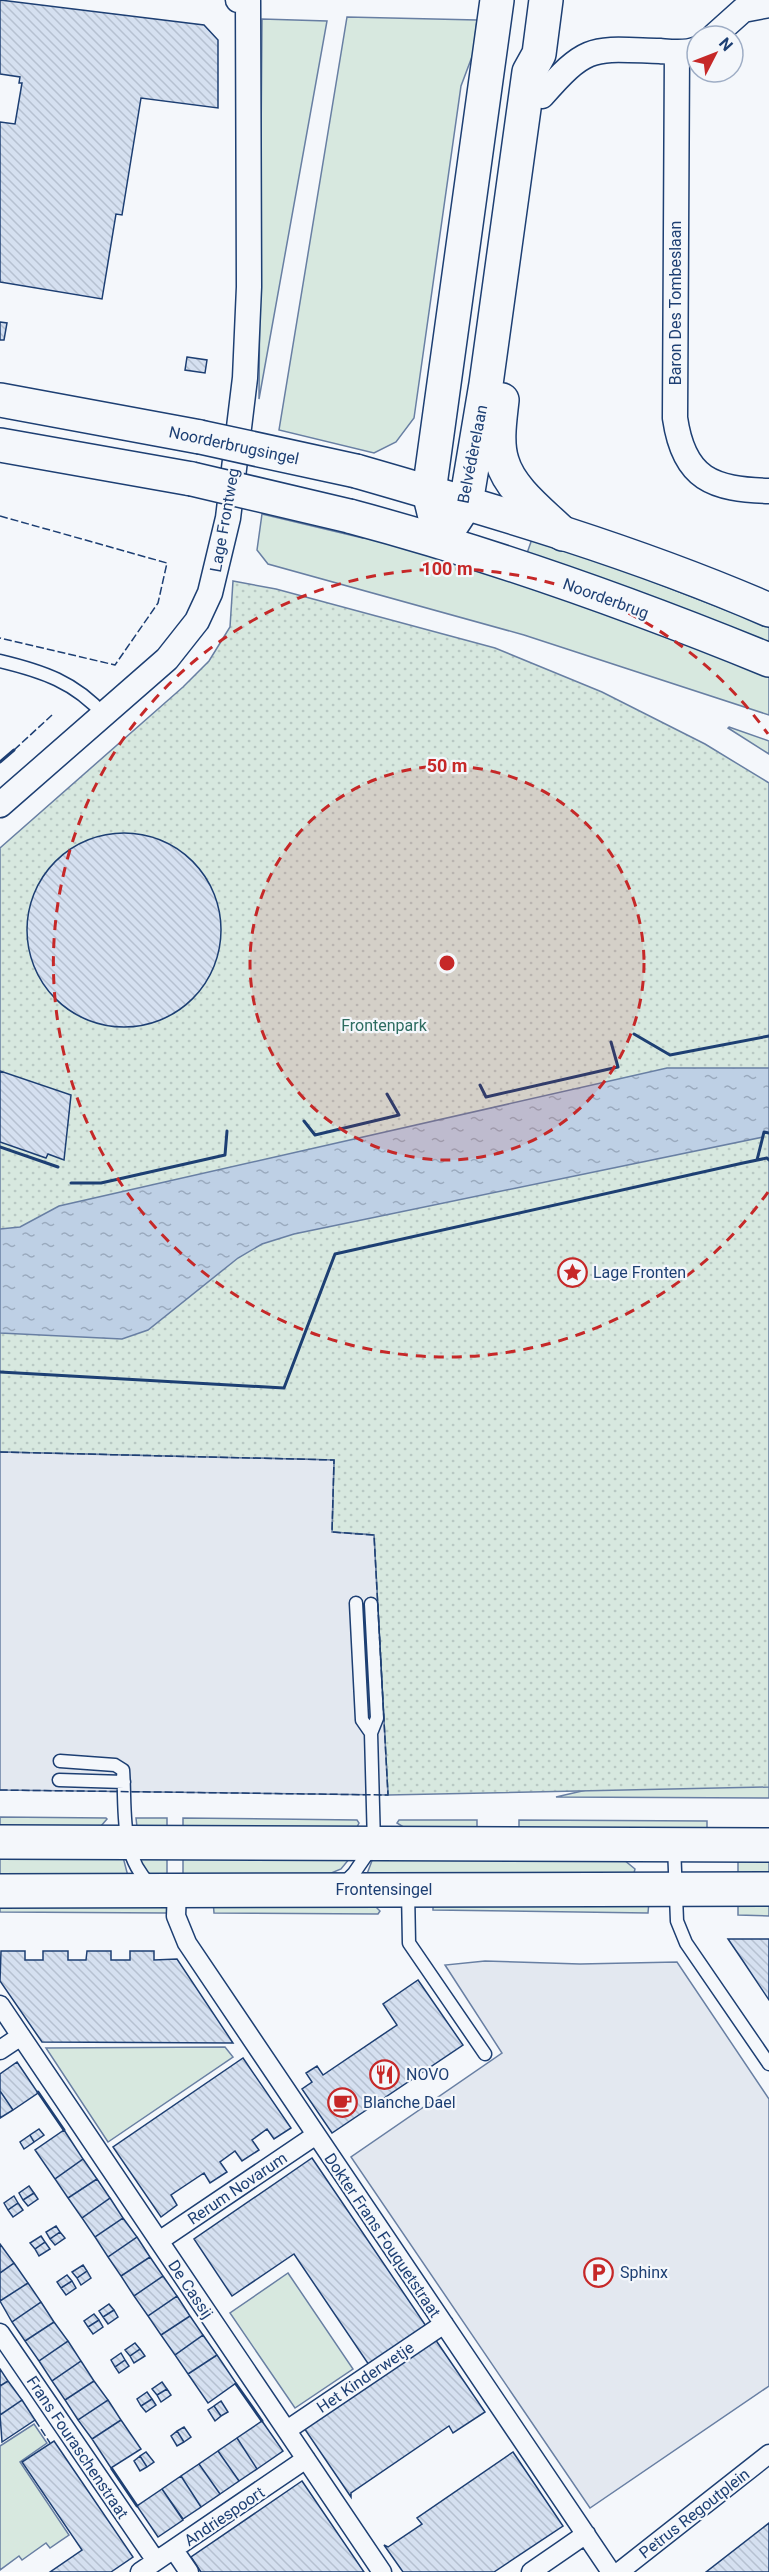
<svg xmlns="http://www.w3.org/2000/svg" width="769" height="2572" font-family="Roboto,sans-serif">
  <defs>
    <pattern id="park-dots" width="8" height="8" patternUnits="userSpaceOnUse" patternTransform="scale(1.5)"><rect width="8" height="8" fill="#d7e8df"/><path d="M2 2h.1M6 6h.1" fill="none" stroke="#b8c8c3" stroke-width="1.8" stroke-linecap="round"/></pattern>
    <pattern id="water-ripples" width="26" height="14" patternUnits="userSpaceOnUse" patternTransform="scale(1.5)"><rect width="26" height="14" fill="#bed0e5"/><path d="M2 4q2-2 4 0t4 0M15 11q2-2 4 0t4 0" fill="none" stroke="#9aaabe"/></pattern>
    <pattern id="building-back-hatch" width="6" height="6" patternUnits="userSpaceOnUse" patternTransform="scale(1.5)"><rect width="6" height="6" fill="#d5e0f0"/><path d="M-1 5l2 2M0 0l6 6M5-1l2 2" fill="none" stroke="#b6c1d1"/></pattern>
  </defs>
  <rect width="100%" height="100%" fill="#f4f7fb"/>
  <path fill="#d7e8df" stroke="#687fa3" stroke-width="1.5" d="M347 17 477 20 473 54 461 86 414 418 396 442 374 453 279 430Z
    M262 19 327 21 259 399Z
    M262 514 363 538 364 534C502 572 636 624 769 674V715L524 635 268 564 257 550Z
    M532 539 615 567 769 627V644L526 556Z
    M729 727 769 741V754L728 728Z
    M769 1748V1798L556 1797Z
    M0 1817 106 1818 107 1819 101 1826 0 1830Z
    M136 1818H167V1831L137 1827Z
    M183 1818 357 1820 359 1823 357 1827 183 1831Z
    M399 1820H477V1831L408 1830 397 1823Z
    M519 1820 707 1821V1832H519Z
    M0 1855 123 1857 129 1880 0 1884Z
    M138 1856H167V1885C152 1879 144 1872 138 1856Z
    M183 1856 350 1858 341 1869 329 1874 183 1885Z
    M373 1858 624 1860 635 1869 634 1873 367 1874Z
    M738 1860H769V1877L738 1875Z
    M0 1898 167 1899V1913L0 1912Z
    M433 1898 649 1901 648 1913 433 1910Z
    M213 1900 372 1903 380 1911 378 1914 214 1913Z
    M769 1903V1916L738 1915V1904Z
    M225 2047 233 2057 108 2142 46 2048Z
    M288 2273 353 2369 295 2408 230 2313Z
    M34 2424 47 2443 20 2462 69 2535 50 2548 46 2543 22 2560 19 2556 0 2570V2446Z"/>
  <path fill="url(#park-dots)" stroke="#687fa3" stroke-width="1.5" d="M233 581 276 589 495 648 602 692 705 744 769 783V1787L388 1795 374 1535 332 1532 334 1460 0 1452V848L183 687 209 661 230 627Z"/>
  <path fill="#e3e8f0" stroke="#687fa3" stroke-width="1.5" d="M0 1452 334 1460 332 1532 374 1535 388 1795 0 1790Z
    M485 1961 580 1964 677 1962 769 2099V2386L590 2508 351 2157 502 2053 445 1965Z"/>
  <path fill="url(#water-ripples)" stroke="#687fa3" stroke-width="1.5" d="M667 1068H769V1133L764 1132 763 1137 294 1234 262 1244 238 1258 148 1330 122 1339 0 1333V1229L20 1227 59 1206Z"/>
  <path fill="url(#building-back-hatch)" stroke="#1d3f73" stroke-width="1.5" d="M0 0 204 25 218 40V108L141 98 122 215 116 214 102 299 0 282V122L15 124 22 83H19L20 77 0 74Z
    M0 322 7 323 4 340H0Z
    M187 357 207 360 205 373 185 370Z
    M27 930a97 97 0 1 1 194 0a97 97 0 1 1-194 0Z
    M0 1071 71 1095 64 1160 48 1154 46 1158 0 1142Z
    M728 1939H769V2000L743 1961Z
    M1 1951H25V1960H43V1951H68V1960H86L87 1951H111V1960H130V1951H154V1960L177 1959 233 2043 42 2042 0 1981Z
    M418 1980 463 2045 332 2133 302 2089 312 2082 306 2073 317 2066 323 2075 397 2025 383 2004Z
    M243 2058 291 2128 274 2139 267 2129 252 2140 259 2150 242 2161 235 2151 220 2162 227 2172 210 2183 204 2173 171 2195 177 2205 161 2217 113 2147Z
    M17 2062 38 2093 13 2110 0 2091V2074Z
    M0 2091 13 2110 0 2118Z
    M39 2129 44 2135 34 2142 30 2135Z
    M64 2130 83 2159 55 2179 35 2150Z
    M30 2135 34 2142 24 2149 20 2142Z
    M312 2158 426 2326 369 2365 294 2254 232 2296 194 2239Z
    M83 2159 97 2179 68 2198 55 2179Z
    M97 2179 110 2198 82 2218 68 2198Z
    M29 2186 34 2193 23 2200 19 2193Z
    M34 2193 38 2199 28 2206 23 2200Z
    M14 2196 18 2203 8 2210 4 2203Z
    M110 2198 123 2218 95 2237 82 2218Z
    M18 2203 23 2210 13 2217 8 2210Z
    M123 2218 137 2237 108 2257 95 2237Z
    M56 2226 60 2232 50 2239 46 2232Z
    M60 2232 65 2238 55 2245 50 2239Z
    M41 2236 45 2242 35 2249 30 2243Z
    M137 2237 150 2257 121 2276 108 2257Z
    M45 2242 50 2249 39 2256 35 2249Z
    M0 2244 14 2263 0 2273Z
    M150 2257 163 2276 134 2296 121 2276Z
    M14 2263 28 2283 0 2301V2273Z
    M83 2265 87 2271 77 2278 72 2272Z
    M87 2271 91 2278 81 2285 77 2278Z
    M67 2275 72 2281 61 2288 57 2282Z
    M163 2276 177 2296 148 2316 134 2296Z
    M72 2281 76 2288 66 2295 61 2288Z
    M28 2283 41 2302 12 2322 0 2301Z
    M177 2296 190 2316 161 2335 148 2316Z
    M41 2302 54 2322 25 2341 12 2322Z
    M109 2304 114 2310 103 2317 99 2311Z
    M114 2310 118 2317 108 2324 103 2317Z
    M94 2314 99 2320 88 2327 84 2321Z
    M190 2316 203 2335 175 2355 161 2335Z
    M99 2320 103 2327 93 2334 88 2327Z
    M54 2322 68 2341 39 2361 25 2341Z
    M203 2335 217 2355 188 2374 175 2355Z
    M435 2339 485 2412 453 2433 449 2426 351 2493V2497L304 2428Z
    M68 2341 81 2361 52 2381 39 2361Z
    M135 2343 140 2349 130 2356 125 2350Z
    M140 2349 145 2356 134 2363 130 2356Z
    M121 2353 125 2360 115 2367 111 2360Z
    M217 2355 236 2383 208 2403 188 2374Z
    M125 2360 129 2366 119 2373 115 2367Z
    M81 2361 94 2381 65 2400 52 2381Z
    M0 2369 8 2381 0 2386Z
    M8 2381 22 2400 0 2415V2386Z
    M94 2381 108 2400 78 2420 65 2400Z
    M162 2382 167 2389 157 2395 152 2389Z
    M167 2389 171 2395 161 2402 157 2395Z
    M147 2392 152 2399 141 2406 137 2399Z
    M152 2399 156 2405 146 2412 141 2406Z
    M22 2400 35 2420 2 2442 0 2415Z
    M108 2400 121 2420 92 2439 78 2420Z
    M221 2401 228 2412 221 2416 214 2406Z
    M214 2406 221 2416 215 2421 208 2410Z
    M121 2420 141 2449 111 2468 92 2439Z
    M262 2421 283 2451 257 2469 237 2438Z
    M184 2427 191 2437 184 2442 177 2431Z
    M177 2431 184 2442 177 2446 171 2436Z
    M237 2438 257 2469 239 2481 218 2451Z
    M54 2441 133 2557 111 2572H50L82 2550 22 2462Z
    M218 2451 239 2481 220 2494 199 2464Z
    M146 2452 154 2462 147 2467 140 2456Z
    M513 2452 563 2526 494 2572H403L384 2545 388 2547 422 2524 417 2518Z
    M140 2456 147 2467 140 2471 134 2461Z
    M199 2464 220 2494 201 2507 181 2476Z
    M181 2476 201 2507 183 2519 162 2489Z
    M302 2481 364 2572H201L191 2557Z
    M162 2489 183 2520 158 2537 137 2506Z
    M769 2523V2572H706Z"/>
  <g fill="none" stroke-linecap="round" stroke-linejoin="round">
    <defs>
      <path id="service" d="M0 661C42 671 75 682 104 715
        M356 1603 362 1720 371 1733
        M60 1761 115 1765 123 1770C126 1810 119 1856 151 1885
        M59 1780 124 1782
        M674 1846 677 1921 686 1943 769 2064
        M342 1885 354 1873 374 1844 371 1733 377 1718 371 1604
        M408 1890 409 1943 485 2054"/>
      <path id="pedestrian" d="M177 1890 176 1916 187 1943 611 2572
        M0 2005 382 2572
        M0 2050 21 2036
        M159 2241 316 2135
        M0 2333 156 2561
        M287 2430 444 2324
        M174 2550 189 2572
        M140 2572 306 2459
        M531 2572 586 2534
        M619 2572 769 2454"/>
      <path id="minor" d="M714 36 743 10 769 5
        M677 52 675 418C684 480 713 489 769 491
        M542 96C588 43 593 49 660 51 672 52 686 54 697 49
        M0 805 167 659 197 621 210 593 228 518 245 378 249 287 248 1 238 0"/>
      <path id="secondary" d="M502 400C500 419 496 442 502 461 510 490 543 514 563 534
        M436 521 429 492 497 0
        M441 541 466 503 486 384 529 72 539 54 546 0
        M0 1842 769 1845
        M0 1891 769 1889"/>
      <path id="primary" d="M0 400 200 437
        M0 445 192 479
        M356 471C495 511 636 552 769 610
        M349 516C492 554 632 604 769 660"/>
    </defs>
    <use href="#service" stroke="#1d3f73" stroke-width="15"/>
    <use href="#pedestrian" stroke="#1d3f73" stroke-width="21"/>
    <use href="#minor" stroke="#1d3f73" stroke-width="27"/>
    <use href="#secondary" stroke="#1d3f73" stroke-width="36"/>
    <use href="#primary" stroke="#1d3f73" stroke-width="36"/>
    <use href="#service" stroke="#f4f7fb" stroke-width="12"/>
    <use href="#pedestrian" stroke="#f4f7fb" stroke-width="18"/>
    <use href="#minor" stroke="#f4f7fb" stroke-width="24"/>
    <use href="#secondary" stroke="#f4f7fb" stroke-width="33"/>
    <use href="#primary" stroke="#f4f7fb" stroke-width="33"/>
    <defs>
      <path id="primary-bridge" d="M200 437 356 471
        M192 479 349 516"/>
    </defs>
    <use href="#primary-bridge" stroke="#1d3f73" stroke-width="36" stroke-linecap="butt"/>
    <use href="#primary-bridge" stroke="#f4f7fb" stroke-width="33"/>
    <path stroke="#1d3f73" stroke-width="1.5" stroke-dasharray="8 3" stroke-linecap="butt" d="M0 516 167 563 158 603 115 665 0 638
      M14 750 52 715
      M0 1452 334 1460 332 1532 374 1535 388 1795 0 1790
      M35 2420 50 2443"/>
    <path stroke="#1d3f73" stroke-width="3" d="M0 762 14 750
      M634 1034 670 1055 769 1036
      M480 1085 486 1097 618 1067 611 1042
      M304 1121 315 1135 399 1115 387 1094
      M0 1147 58 1167
      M757 1160 764 1132 769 1133
      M71 1183H101L225 1155 227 1131
      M0 1372 284 1388 335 1254 743 1163 767 1158 769 1160
      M38 2092 64 2130
      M236 2384 262 2421
      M112 2469 137 2506"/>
  </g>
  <circle cx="447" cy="963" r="197" fill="#c62828" fill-opacity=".12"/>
  <g fill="none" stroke="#c62828" stroke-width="3" stroke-dasharray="10 8">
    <circle cx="447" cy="963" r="197"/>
    <path d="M768 1192A394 394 0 1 1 768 734"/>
  </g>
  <defs>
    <symbol id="sight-ring" viewBox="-11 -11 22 22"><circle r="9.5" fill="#f4f7fb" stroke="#c62828" stroke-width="1.5"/><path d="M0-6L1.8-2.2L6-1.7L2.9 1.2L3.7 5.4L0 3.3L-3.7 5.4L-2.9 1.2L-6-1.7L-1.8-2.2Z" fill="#c62828"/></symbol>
    <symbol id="restaurant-ring" viewBox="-11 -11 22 22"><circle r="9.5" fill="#f4f7fb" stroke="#c62828" stroke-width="1.5"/><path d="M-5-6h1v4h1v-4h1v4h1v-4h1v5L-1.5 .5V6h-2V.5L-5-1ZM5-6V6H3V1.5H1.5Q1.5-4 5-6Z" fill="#c62828"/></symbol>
    <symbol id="cafe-ring" viewBox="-11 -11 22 22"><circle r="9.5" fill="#f4f7fb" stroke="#c62828" stroke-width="1.5"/><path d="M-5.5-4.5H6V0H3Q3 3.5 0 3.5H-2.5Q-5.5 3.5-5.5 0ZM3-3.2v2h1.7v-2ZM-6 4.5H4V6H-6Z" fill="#c62828"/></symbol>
    <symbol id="parking-ring" viewBox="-11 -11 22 22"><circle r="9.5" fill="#f4f7fb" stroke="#c62828" stroke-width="1.5"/><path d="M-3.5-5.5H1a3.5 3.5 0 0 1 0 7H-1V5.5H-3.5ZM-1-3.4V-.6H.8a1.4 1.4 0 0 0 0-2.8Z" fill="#c62828"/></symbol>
  </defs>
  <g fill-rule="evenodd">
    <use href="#sight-ring" x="556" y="1256" width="33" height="33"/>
    <use href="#restaurant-ring" x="368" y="2058" width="33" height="33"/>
    <use href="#cafe-ring" x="326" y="2086" width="33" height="33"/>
    <use href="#parking-ring" x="582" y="2256" width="33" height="33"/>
  </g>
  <g text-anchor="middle" stroke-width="4.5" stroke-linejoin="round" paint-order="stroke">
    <g font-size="16" fill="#1d3f73" stroke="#f4f7fb">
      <text transform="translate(675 303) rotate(-90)" y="6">Baron Des Tombeslaan</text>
      <text transform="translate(234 445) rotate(12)" y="6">Noorderbrugsingel</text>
      <text transform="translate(472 454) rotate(-79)" y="6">Belvédèrelaan</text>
      <text transform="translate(224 520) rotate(-80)" y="6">Lage Frontweg</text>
      <text transform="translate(606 598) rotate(20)" y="6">Noorderbrug</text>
      <text x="384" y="1895">Frontensingel</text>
      <text transform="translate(237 2188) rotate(-34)" y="6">Rerum Novarum</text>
      <text transform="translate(383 2235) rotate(56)" y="6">Dokter Frans Fouquetstraat</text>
      <text transform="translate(191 2289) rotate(56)" y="6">De Cassij</text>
      <text transform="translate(365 2377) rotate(-34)" y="6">Het Kinderwetje</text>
      <text transform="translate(78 2447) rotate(56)" y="6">Frans Fouraschenstraat</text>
      <text transform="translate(694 2513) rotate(-38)" y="6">Petrus Regoutplein</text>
      <text transform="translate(224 2516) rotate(-34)" y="6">Andriespoort</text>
    </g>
    <g font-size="16" fill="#2c6c60" stroke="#f4f7fb">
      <text x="384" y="1031">Frontenpark</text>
    </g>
    <g font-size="16" fill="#1d3f73" stroke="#f4f7fb" text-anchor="start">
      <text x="593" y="1278">Lage Fronten</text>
      <text x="406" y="2080">NOVO</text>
      <text x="363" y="2108">Blanche Dael</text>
      <text x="620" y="2278">Sphinx</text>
    </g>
  </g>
  <circle cx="447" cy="963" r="9" fill="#c62828" stroke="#f4f7fb" stroke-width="3"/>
  <g font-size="18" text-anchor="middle" font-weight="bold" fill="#c62828" stroke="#f4f7fb" stroke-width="4.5" stroke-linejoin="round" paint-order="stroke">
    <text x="447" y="575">100 m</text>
    <text x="447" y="772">50 m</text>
  </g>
  <g transform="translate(715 54) rotate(48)"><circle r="28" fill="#f4f7fb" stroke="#9eadc5" stroke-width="1.5"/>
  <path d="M0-4.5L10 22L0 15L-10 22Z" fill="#c62828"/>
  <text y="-9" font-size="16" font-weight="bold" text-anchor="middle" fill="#1d3f73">N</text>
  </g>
</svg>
